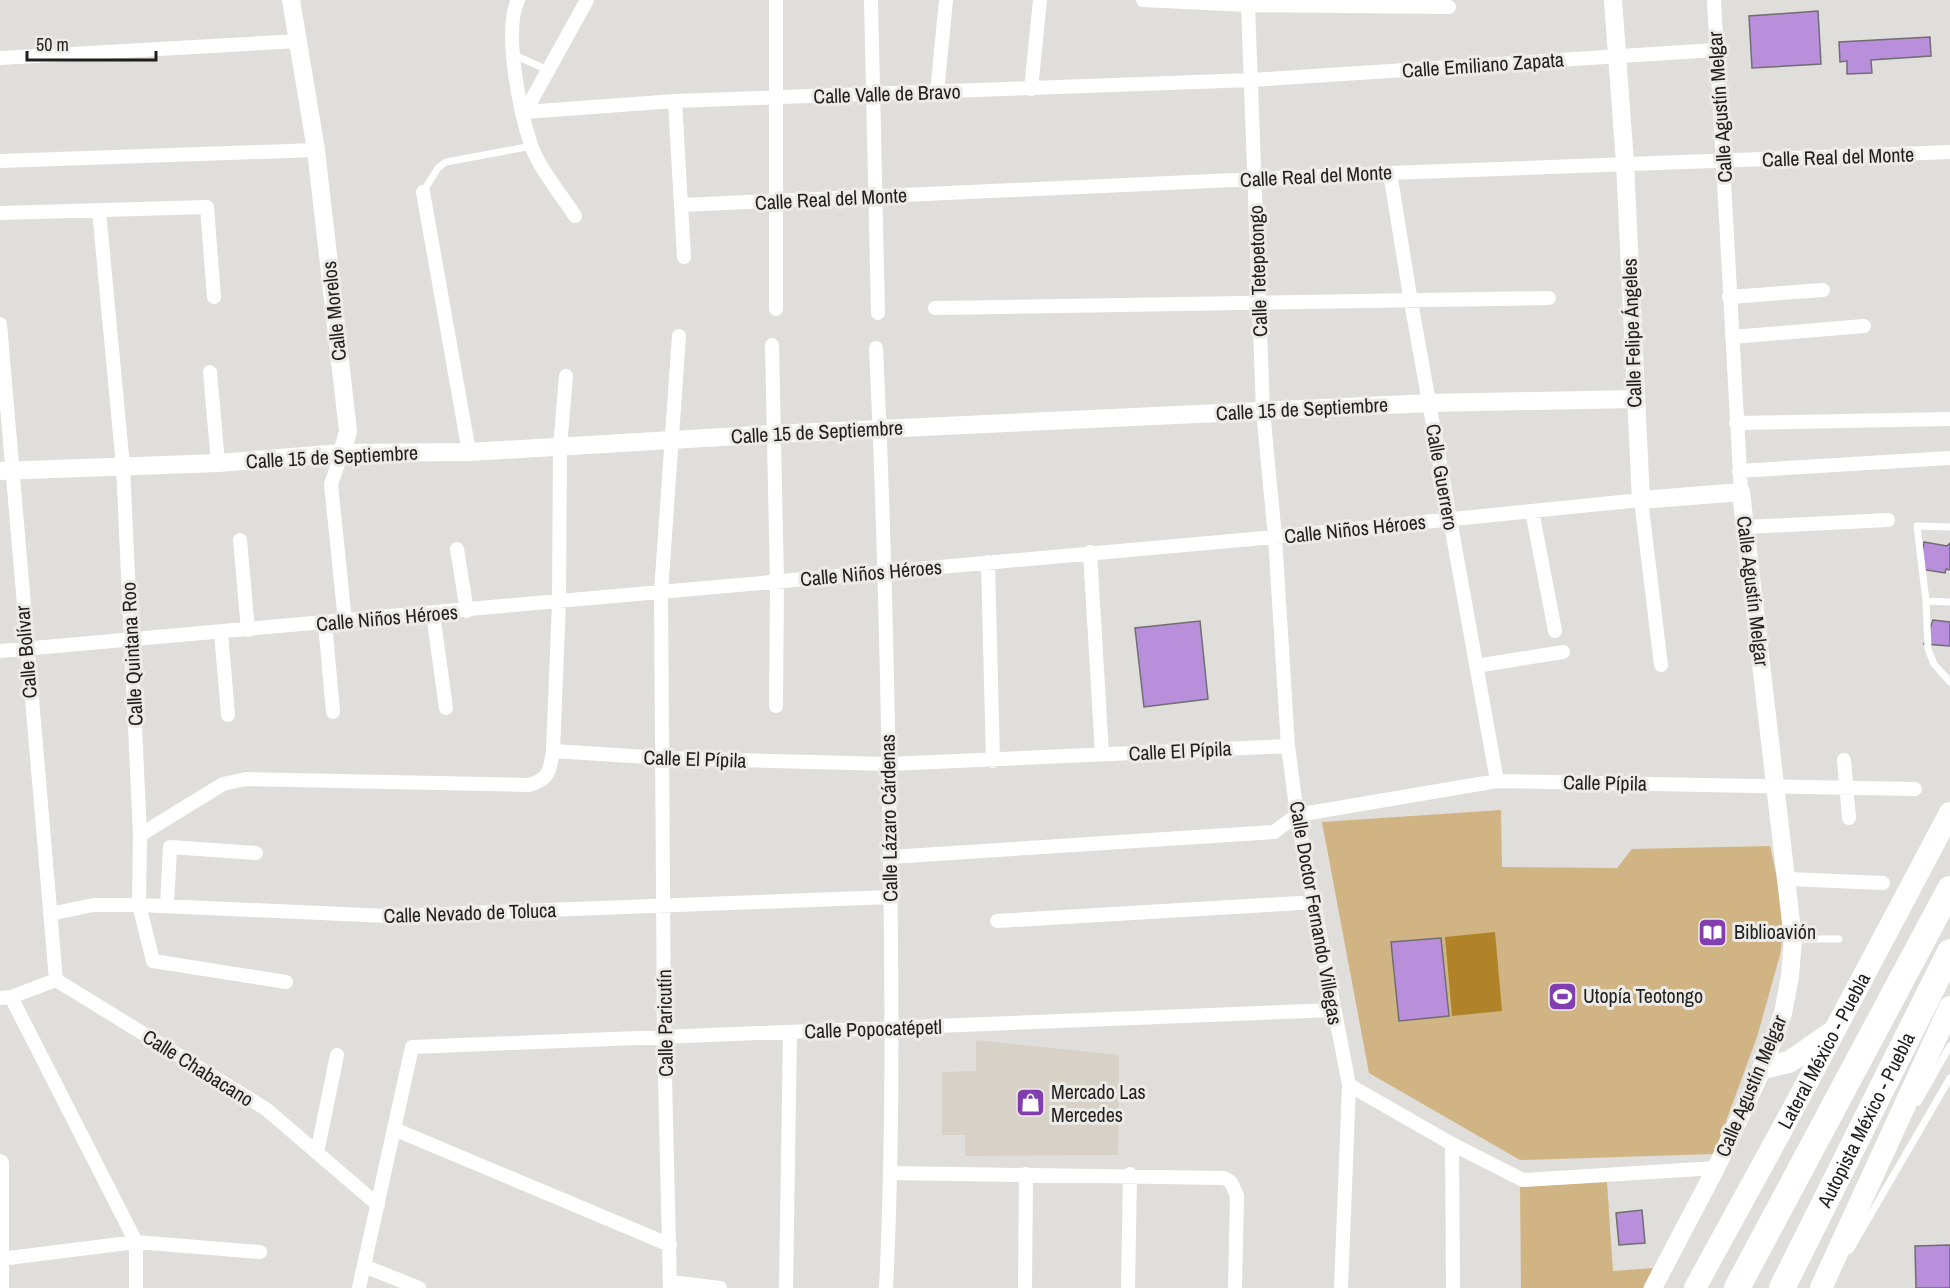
<svg xmlns="http://www.w3.org/2000/svg" width="1950" height="1288" font-family="'Archivo Narrow',sans-serif">
  <rect width="100%" height="100%" fill="#e0deda"/>
  <path fill="#d8d1c7" d="M976 1040 1119 1055 1118 1155 965 1156V1135H942V1072L976 1071Z"/>
  <path fill="#d1b484" d="M1501 810 1502 867 1617 868 1632 849 1770 846 1780 892 1783 935 1780 955 1757 1037 1714 1154 1520 1160 1369 1073 1322 822Z
    M1607 1182 1613 1271 1653 1268 1643 1288H1521L1520 1187Z"/>
  <path fill="#b18328" d="M1495 932 1502 1011 1452 1016 1445 937Z"/>
  <path fill="#b98fdc" stroke="#6f6e71" stroke-width="1.5" d="M1818 11 1821 64 1752 68 1749 16Z
    M1930 37 1931 56 1871 60 1872 73 1847 74V61L1840 62 1839 42Z
    M1924 542 1947 546 1950 543V570L1946 569 1945 573 1920 569Z
    M1933 620 1950 622V646L1924 644Z
    M1200 621 1208 699 1144 707 1135 628Z
    M1441 938 1449 1016 1399 1021 1391 942Z
    M1642 1210 1645 1243 1619 1245 1616 1213Z
    M1950 1245V1288H1916L1915 1246Z"/>
  <g fill="none" stroke-linecap="round" stroke-linejoin="round">
    <path stroke="#fff" stroke-width="7" d="M514 55 550 71
      M423 192 438 168 446 162 532 146
      M1950 527 1917 526 1926 601 1928 649 1934 664 1950 682
      M1926 601 1950 602
      M1793 939H1839
      M1918 1102 1950 1046
      M1850 1250 1950 1078"/>
    <path stroke="#fff" stroke-width="14" d="M518 0C503 31 520 112 531 145 540 170 561 194 575 216
      M776 0V309
      M871 0 878 313
      M1143 0 1248 5 1449 7
      M1714 0 1741 492
      M1248 5 1263 411 1275 537 1288 746 1297 815 1349 1085 1341 1288
      M0 58 298 41
      M1031 89 1040 0
      M937 93 946 0
      M675 101 684 257
      M525 112 675 101 1251 80 1715 50
      M525 112 587 0
      M0 161 316 150
      M1390 173 1411 302 1497 781
      M423 192 469 452
      M683 205 1390 173 1950 152
      M99 211 123 466 140 835 139 905 153 961 286 982
      M0 213 207 207 214 297
      M1729 297 1823 290
      M935 308 1549 298
      M0 324 56 980
      M1732 337 1864 326
      M772 345 777 581 776 706
      M876 348C884 518 888 688 890 858 892 1002 893 1145 886 1288
      M210 372 218 463
      M1736 423 1950 419
      M342 453 331 484 345 621
      M1739 471 1950 458
      M1532 511 1555 631
      M1746 527 1888 520
      M240 540 248 630
      M457 549 467 611
      M1090 552 1102 754
      M988 562 993 761
      M433 614 446 708
      M325 623 333 712
      M221 632 228 715
      M0 651 1275 537 1641 500 1661 665
      M1476 666 1563 652
      M553 751 559 602 560 447 566 376
      M1844 760 1849 818
      M140 835 223 784 246 779 529 785C549 780 550 770 553 751L663 758 889 764 1288 746
      M890 857 1274 832 1297 815 1497 781 1915 789
      M1788 879 1883 883
      M167 906 170 847 256 853
      M50 914 93 905H139L388 916 891 897
      M997 921 1316 902
      M11 997 136 1242V1288
      M0 998 11 997 56 980 266 1109 378 1205
      M1349 1085 1452 1144 1523 1180 1716 1168
      M394 1129 670 1245
      M1452 1144 1453 1288
      M317 1153 337 1055
      M892 1173 1224 1178 1231 1182 1237 1196 1235 1288
      M0 1259 136 1242 260 1252
      M364 1266 419 1288
      M671 1282 720 1288
      M359 1288 412 1047 1333 1010
      M670 1288 664 1035 661 592 679 336
      M786 1288 790 1032
      M1025 1288 1026 1174
      M1128 1288 1130 1174"/>
    <path stroke="#fff" stroke-width="18" d="M291 0 316 150 348 431 342 453
      M1613 0 1625 163 1641 500 1741 492 1793 939 1790 976 1783 1013 1763 1068 1716 1168 1653 1288
      M0 471 218 463 342 453 469 452 773 434 1430 403 1634 399
      M0 1163V1288"/>
    <g stroke="#fff" stroke-width="22">
      <path d="M1763 1068 1789 1062 1831 1033"/>
      <path id="s1" d="M1695 1288 1793 1109 1950 813"/>
      <path d="M1821 1288 1950 1007"/>
    </g>
    <g stroke="#fff" stroke-width="26">
      <path d="M1737 1288 1950 889"/>
      <path id="s2" d="M1782 1288 1950 952"/>
    </g>
  </g>
  <defs>
    <symbol id="library-square" viewBox="-11 -11 22 22"><rect x="-9" y="-9" width="18" height="18" rx="4" fill="#823db1" stroke="#edebe7"/><path d="M-6-4Q-3-5.5-.7-3.5V5Q-3 3-6 4ZM6-4Q3-5.5 .7-3.5V5Q3 3 6 4Z" fill="#fff"/></symbol>
    <symbol id="stadium-square" viewBox="-11 -11 22 22"><rect x="-9" y="-9" width="18" height="18" rx="4" fill="#823db1" stroke="#edebe7"/><path d="M0-5a6.5 5 0 1 0 0 10a6.5 5 0 1 0 0-10ZM-3.5-1.8h7v3.6h-7Z" fill="#fff"/></symbol>
    <symbol id="shop-square" viewBox="-11 -11 22 22"><rect x="-9" y="-9" width="18" height="18" rx="4" fill="#823db1" stroke="#edebe7"/><path d="M-5-2.5h2.3a2.7 3.5 0 0 1 5.4 0H5L5.5 6h-11ZM-1.5-2.5h3a1.5 2.3 0 0 0-3 0Z" fill="#fff"/></symbol>
  </defs>
  <g fill-rule="evenodd">
    <use href="#library-square" x="1696" y="916" width="33" height="33"/>
    <use href="#stadium-square" x="1546" y="980" width="33" height="33"/>
    <use href="#shop-square" x="1014" y="1086" width="33" height="33"/>
  </g>
  <g text-anchor="middle" stroke-width="6" stroke-linejoin="round" paint-order="stroke">
    <g font-size="20" fill="#201f1e" stroke="#edebe7">
      <text transform="translate(1483 65) rotate(-4)" y="7">Calle Emiliano Zapata</text>
      <text transform="translate(887 94) rotate(-2)" y="7">Calle Valle de Bravo</text>
      <text transform="translate(1720 107) rotate(-94)" y="7">Calle Agustín Melgar</text>
      <text transform="translate(1838 157) rotate(-2)" y="7">Calle Real del Monte</text>
      <text transform="translate(1316 176) rotate(-3)" y="7">Calle Real del Monte</text>
      <text transform="translate(831 199) rotate(-3)" y="7">Calle Real del Monte</text>
      <text transform="translate(1258 271) rotate(-92)" y="7">Calle Tetepetongo</text>
      <text transform="translate(334 311) rotate(-96)" y="7">Calle Morelos</text>
      <text transform="translate(1632 333) rotate(-92)" y="7">Calle Felipe Ángeles</text>
      <text transform="translate(1302 409) rotate(-3)" y="7">Calle 15 de Septiembre</text>
      <text transform="translate(817 432) rotate(-3)" y="7">Calle 15 de Septiembre</text>
      <text transform="translate(332 457) rotate(-3)" y="7">Calle 15 de Septiembre</text>
      <text transform="translate(1442 477) rotate(80)" y="7">Calle Guerrero</text>
      <text transform="translate(1355 529) rotate(-6)" y="7">Calle Niños Héroes</text>
      <text transform="translate(871 573) rotate(-5)" y="7">Calle Niños Héroes</text>
      <text transform="translate(1753 591) rotate(83)" y="7">Calle Agustín Melgar</text>
      <text transform="translate(387 618) rotate(-5)" y="7">Calle Niños Héroes</text>
      <text transform="translate(26 652) rotate(-95)" y="7">Calle Bolívar</text>
      <text transform="translate(132 654) rotate(-93)" y="7">Calle Quintana Roo</text>
      <text transform="translate(1180 751) rotate(-3)" y="7">Calle El Pípila</text>
      <text transform="translate(695 759) rotate(2)" y="7">Calle El Pípila</text>
      <text transform="translate(1605 783) rotate(1)" y="7">Calle Pípila</text>
      <text transform="translate(889 818) rotate(-91)" y="7">Calle Lázaro Cárdenas</text>
      <text transform="translate(470 913) rotate(-2)" y="7">Calle Nevado de Toluca</text>
      <text transform="translate(1316 913) rotate(80)" y="7">Calle Doctor Fernando Villegas</text>
      <text transform="translate(665 1023) rotate(-91)" y="7">Calle Paricutín</text>
      <text transform="translate(873 1029) rotate(-2)" y="7">Calle Popocatépetl</text>
      <text dy="7" stroke="none"><textPath href="#s1" startOffset="270">Lateral México - Puebla</textPath></text>
      <text transform="translate(198 1068) rotate(32)" y="7">Calle Chabacano</text>
      <text transform="translate(1751 1086) rotate(-67)" y="7">Calle Agustín Melgar</text>
      <text dy="7" stroke="none"><textPath href="#s2" startOffset="188">Autopista México - Puebla</textPath></text>
    </g>
    <g font-size="20" fill="#201f1e" stroke="#edebe7" text-anchor="start">
      <text x="1734" y="939">Biblioavión</text>
      <text x="1583" y="1003">Utopía Teotongo</text>
      <text x="1051" y="1099">Mercado Las<tspan x="1051" dy="23">Mercedes</tspan></text>
    </g>
  </g>
  <path d="M27 51v9h129v-9" fill="none" stroke="#201f1e" stroke-width="3"/>
  <text x="36" y="51" font-size="18" fill="#201f1e" stroke="#edebe7" stroke-width="4.5" paint-order="stroke">50 m</text>
</svg>
